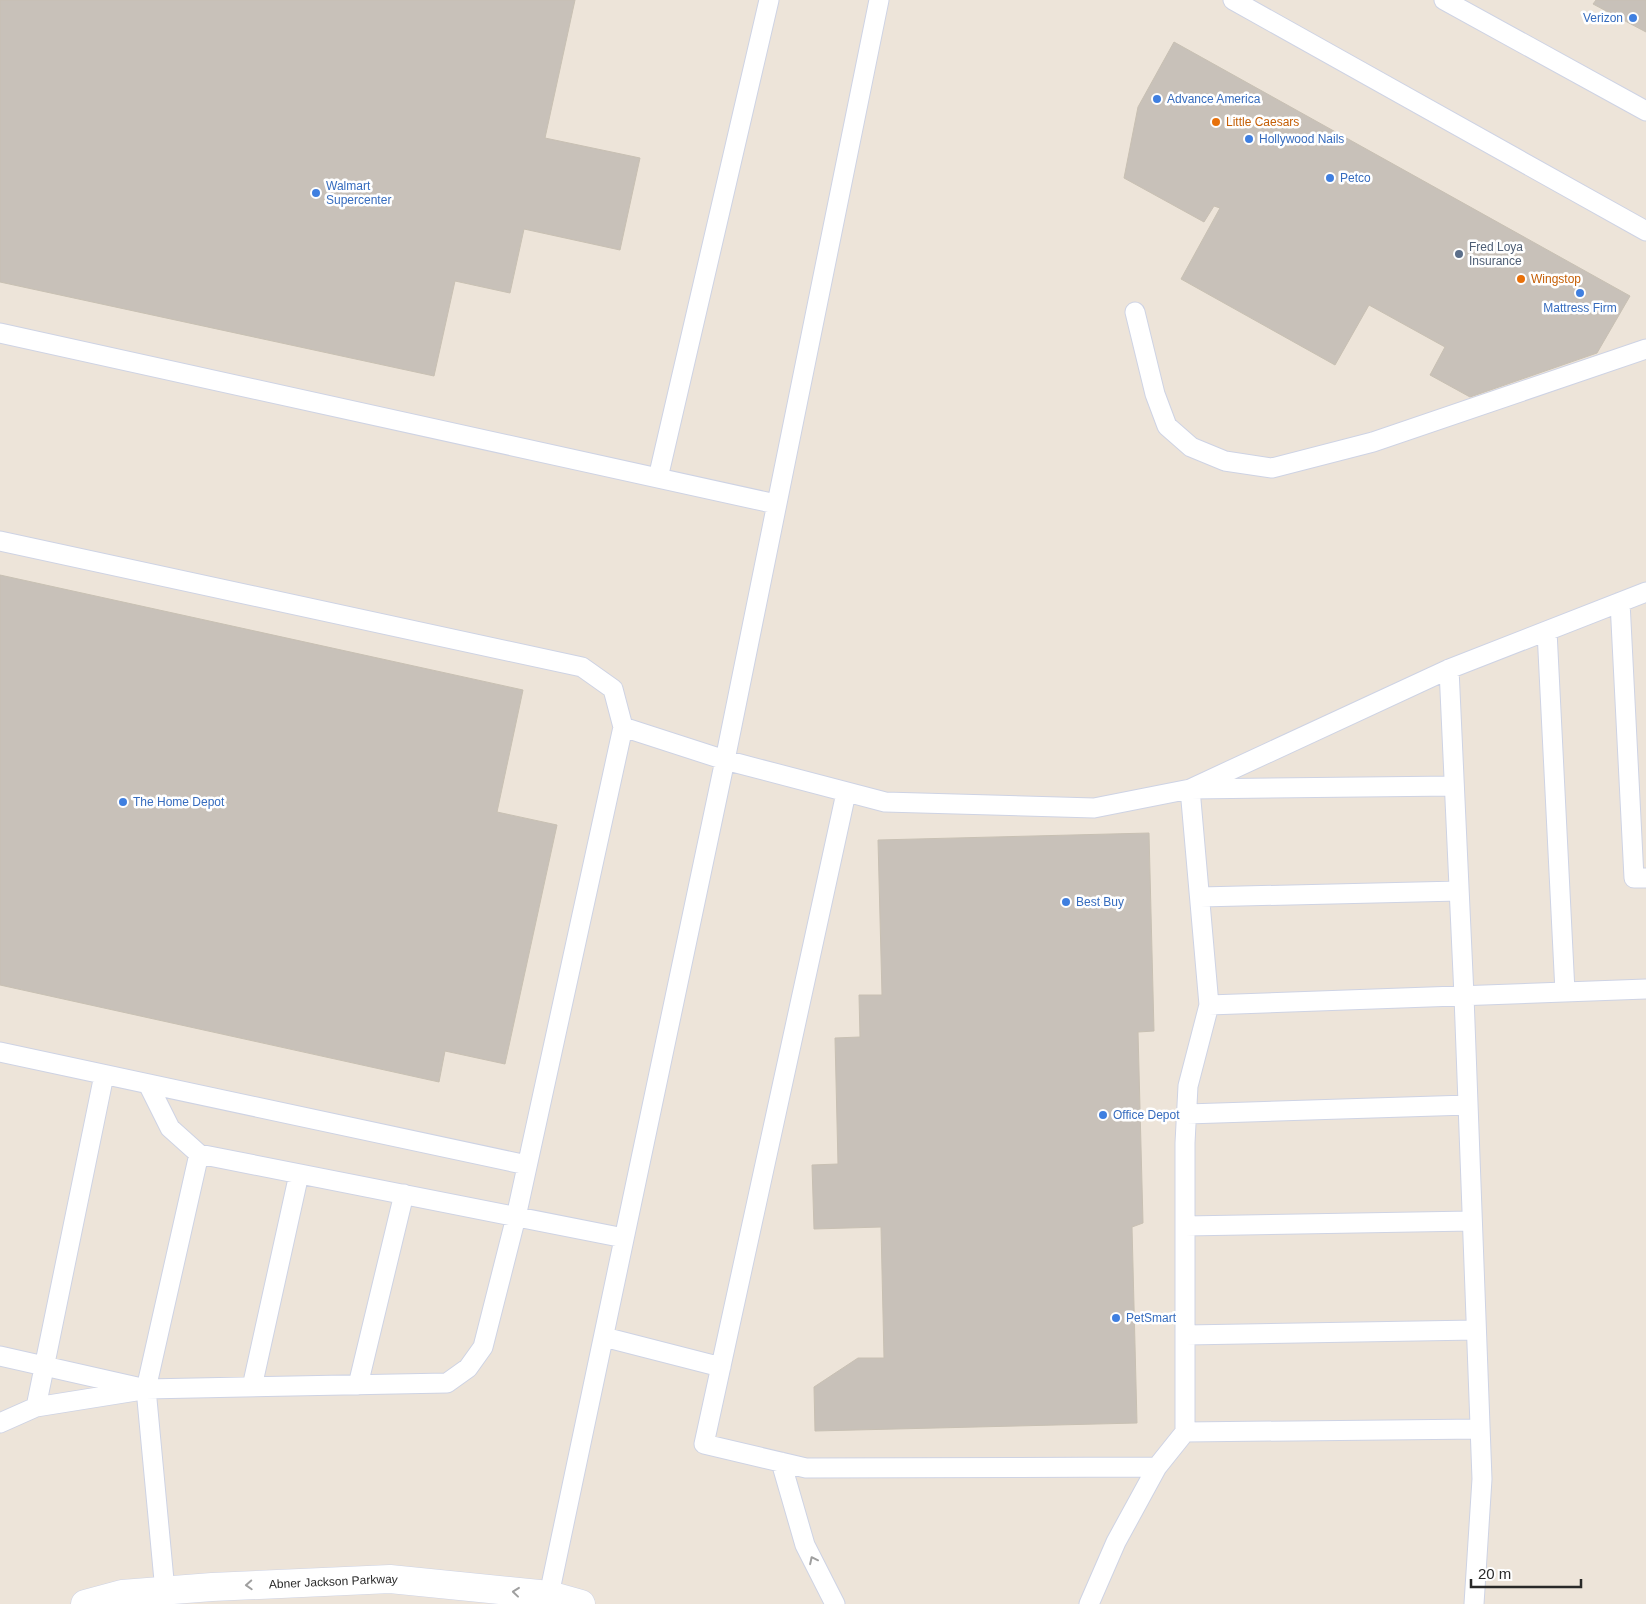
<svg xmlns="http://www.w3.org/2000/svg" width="1646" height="1604" font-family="Arial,sans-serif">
  <rect width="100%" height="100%" fill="#ede4d9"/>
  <path fill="#c8c1b9" stroke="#c8c0b3" d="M0 0H575L545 138 640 158 620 250 524 229 510 293 455 281 434 376 0 282Z
    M1596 0H1646V32L1593 4Z
    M1174 42 1630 296 1597 353 1470 397 1430 375 1445 347 1369 305 1335 365 1181 279 1220 208 1214 206 1204 222 1124 178 1138 107Z
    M0 575 523 690 497 812 557 825 505 1064 445 1051 439 1082 0 985Z
    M1149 833 1154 1031 1138 1032 1143 1223 1132 1227 1137 1423 815 1431 814 1387 858 1358H884L881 1227 814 1229 812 1165 838 1164 835 1038 860 1037 859 995H882L878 840Z"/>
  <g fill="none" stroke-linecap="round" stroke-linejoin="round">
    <defs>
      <path id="service" d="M1233 0 1646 231
        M1444 0 1646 111
        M1135 312 1155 394 1167 426 1191 447 1225 461 1272 468 1373 442 1646 349
        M0 333 776 504
        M658 478 769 0
        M0 541 582 667 613 689 623 727 725 760 885 802 1094 808 1190 789 1449 669 1646 592
        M1620 602 1634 878H1646
        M1547 631 1565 992
        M1449 669 1464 996 1482 1479 1474 1604
        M846 793 704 1444 806 1468 1157 1467
        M1200 897 1459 891
        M1209 1005 1646 989
        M0 1052 527 1165
        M148 1084 170 1128 199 1154 624 1238
        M1187 1114 1468 1105
        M1185 1226 1472 1221
        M1186 1335 1476 1330
        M604 1337 721 1367
        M0 1356 146 1389 447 1383 468 1368 483 1347 516 1217 623 727
        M358 1385 404 1194
        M252 1387 299 1174
        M36 1407 104 1075
        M0 1423 36 1407 136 1391
        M1185 1432 1480 1429
        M781 1462 805 1545 835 1604
        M165 1591 146 1389 199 1154
        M549 1595 725 760 879 0
        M1089 1604 1116 1542 1157 1467 1185 1432V1143L1188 1086 1209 1005 1190 789 1454 786"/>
      <g id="tertiary">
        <path id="s1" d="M85 1604 122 1594 212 1587 390 1579 549 1595 581 1604"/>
      </g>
    </defs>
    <use href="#service" stroke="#ced3e4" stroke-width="21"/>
    <use href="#tertiary" stroke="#ced3e4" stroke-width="29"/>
    <use href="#service" stroke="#fff" stroke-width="19"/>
    <use href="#tertiary" stroke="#fff" stroke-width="28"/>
  </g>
  <defs><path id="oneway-chevron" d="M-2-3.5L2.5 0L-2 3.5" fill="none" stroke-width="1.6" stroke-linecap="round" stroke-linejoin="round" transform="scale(1.25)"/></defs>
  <g stroke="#9f9f9f">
    <use href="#oneway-chevron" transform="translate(813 1560) rotate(-116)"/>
    <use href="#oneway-chevron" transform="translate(249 1585) rotate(177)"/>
    <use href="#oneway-chevron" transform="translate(516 1592) rotate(-174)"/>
  </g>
  <g fill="#3f7fe0" stroke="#fff" stroke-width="2">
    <circle cx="1633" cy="18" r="5"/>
    <circle cx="1157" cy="99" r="5"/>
    <circle cx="1249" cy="139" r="5"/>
    <circle cx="1330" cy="178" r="5"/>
    <circle cx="316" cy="193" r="5"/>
    <circle cx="1580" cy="293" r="5"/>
    <circle cx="123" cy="802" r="5"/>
    <circle cx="1066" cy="902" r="5"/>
    <circle cx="1103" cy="1115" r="5"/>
    <circle cx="1116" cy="1318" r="5"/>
  </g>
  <g fill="#e8710a" stroke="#fff" stroke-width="2">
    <circle cx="1216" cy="122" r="5"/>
    <circle cx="1521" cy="279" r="5"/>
  </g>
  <circle fill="#5c6f8a" stroke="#fff" stroke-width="2" cx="1459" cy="254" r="5"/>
  <g text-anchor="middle" stroke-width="5" stroke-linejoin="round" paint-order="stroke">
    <g font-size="12" fill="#366cbe" stroke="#fff" text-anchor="start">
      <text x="1623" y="22" text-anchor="end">Verizon</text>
      <text x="1167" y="103">Advance America</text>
      <text x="1259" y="143">Hollywood Nails</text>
      <text x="1340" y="182">Petco</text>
      <text x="326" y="190">Walmart<tspan x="326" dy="14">Supercenter</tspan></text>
      <text x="1580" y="312" text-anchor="middle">Mattress Firm</text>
      <text x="133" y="806">The Home Depot</text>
      <text x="1076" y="906">Best Buy</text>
      <text x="1113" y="1119">Office Depot</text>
      <text x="1126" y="1322">PetSmart</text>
    </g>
    <g font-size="12" fill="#c56008" stroke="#fff" text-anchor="start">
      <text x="1226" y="126">Little Caesars</text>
      <text x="1531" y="283">Wingstop</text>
    </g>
    <g font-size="12" fill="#4e5e75" stroke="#fff" text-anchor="start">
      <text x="1469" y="251">Fred Loya<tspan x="1469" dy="14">Insurance</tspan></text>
    </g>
    <g font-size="12" fill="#292929" stroke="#fff">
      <text dy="4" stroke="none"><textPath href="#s1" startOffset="250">Abner Jackson Parkway</textPath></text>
    </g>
  </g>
  <path d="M1471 1579v8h110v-8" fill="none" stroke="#292929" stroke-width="2.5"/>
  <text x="1478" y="1579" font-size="15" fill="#292929" stroke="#ffffff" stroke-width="4" paint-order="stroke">20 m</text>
</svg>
